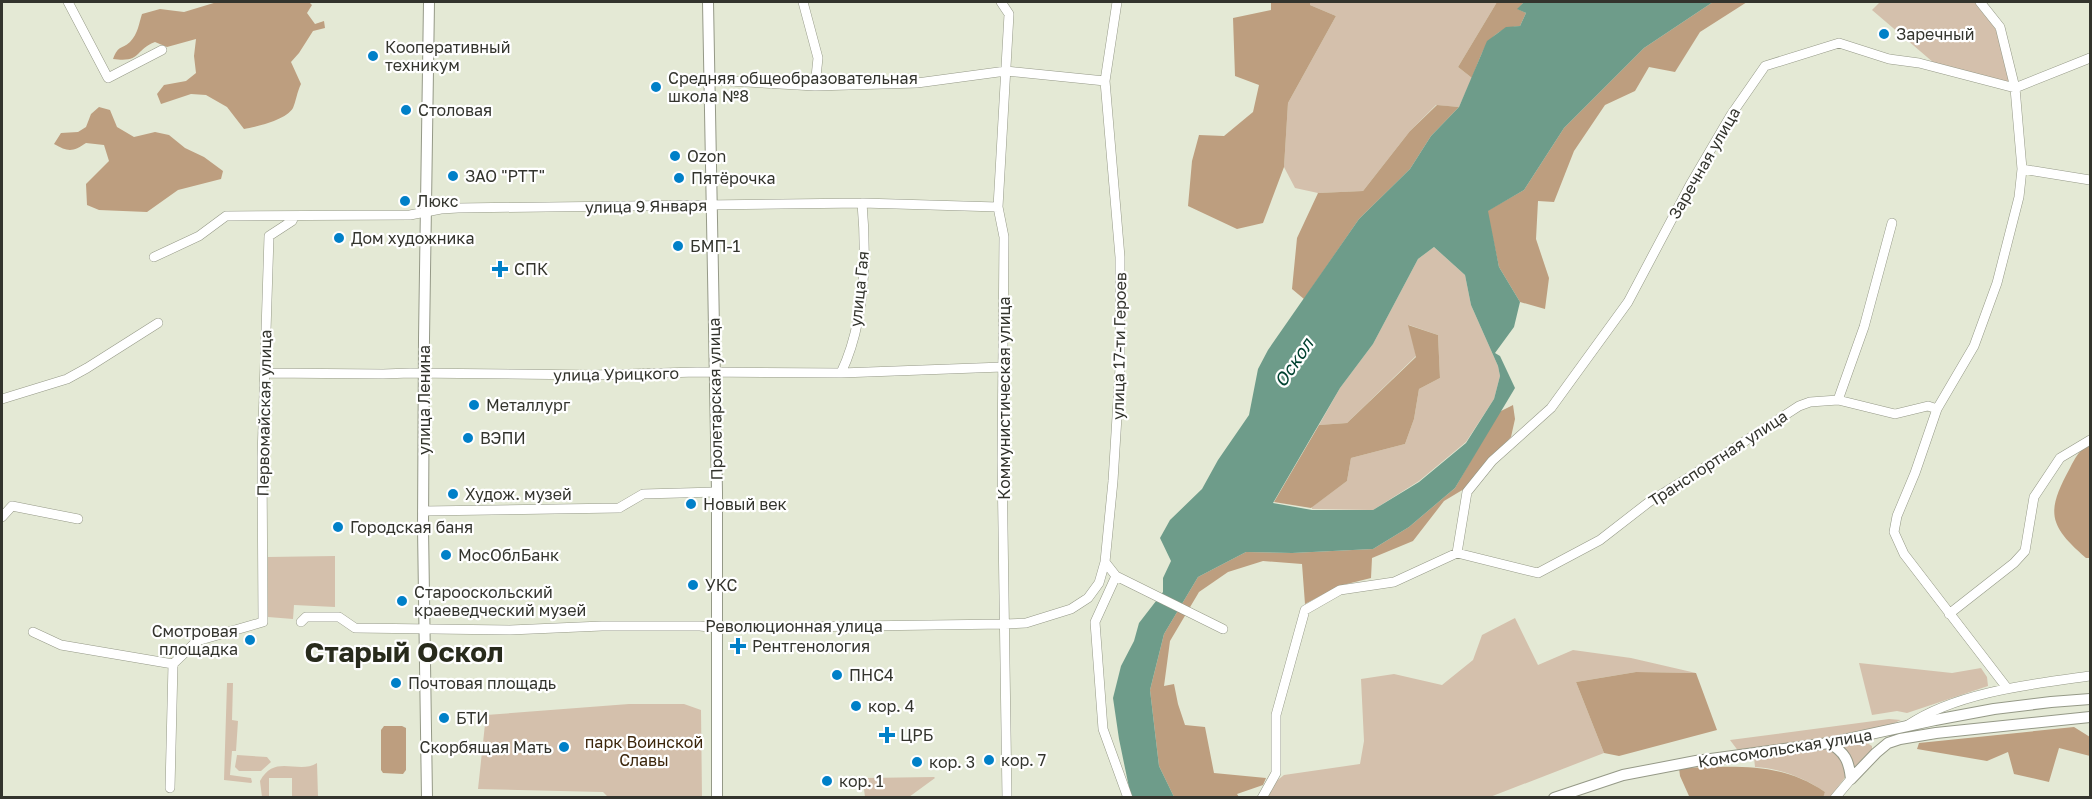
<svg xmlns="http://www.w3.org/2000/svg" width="2092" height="799" font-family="'Golos Text',sans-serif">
  <rect width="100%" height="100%" fill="#e4e9d5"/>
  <path fill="#d4c0ac" d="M1310 2H1497L1458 67 1472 78 1459 107 1436 105 1410 131 1363 191 1318 193 1295 188 1284 167 1288 103 1336 16 1310 5Z
    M1880 2H1978L1999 28 2012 85 1934 63 1872 10Z
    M1434 247 1465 275 1471 305 1498 366 1500 376 1494 399 1466 442 1419 481 1373 510 1312 509V507L1347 481 1351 458 1405 444 1414 419 1419 389 1440 378 1438 335 1409 325 1416 356 1347 423 1319 425 1340 388 1373 344 1418 259Z
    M335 556V607L294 605 293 619 268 617V557Z
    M1515 618 1538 665 1573 650 1631 658 1696 673 1636 672 1576 682 1604 753 1490 797 1267 798 1274 783 1284 775 1360 764 1364 741 1361 679 1394 674 1442 685 1473 660 1482 635Z
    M1859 663 1952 673 1981 668 1987 677 1988 686 1907 713 1897 711 1872 715Z
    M227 683H233L232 720 238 721 236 751H232L230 775 251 778 252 782 251 783 224 780Z
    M629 704H684L701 710 702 797 609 798 603 792 478 789 486 715Z
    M1889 719 1901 720C1859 741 1786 745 1739 752L1730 740Z
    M1864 741 1872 746V750L1853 769 1841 746Z
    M1826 747 1838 751 1847 775 1830 797H1823L1825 792C1805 778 1779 768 1755 767L1754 757Z
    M237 755 267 757 271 762 261 771H239L235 767Z
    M317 763 318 797H292V778H269V797H262L260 781C275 753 298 775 317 763Z
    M934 777 935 778 909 797H865L863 782 866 778Z"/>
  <path fill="#bd9e7f" d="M217 2H309L312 5 307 13 315 24 324 21 325 28 313 31 299 53 291 62 301 84C297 92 296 101 293 108 286 120 256 127 244 129L227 107 206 95 191 94 161 104 157 94 164 85 186 81 196 73 194 56 196 39 167 47 155 42C134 50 142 63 113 59 119 44 121 50 130 42 138 34 139 23 142 14L160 9 184 12Z
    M1271 2H1310V5L1336 16 1288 103 1284 167 1263 223 1237 229 1188 206 1192 161 1199 135 1224 136 1253 112 1259 85 1235 76 1233 18 1271 10Z
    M1497 2H1524L1518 9 1526 13 1520 26C1487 29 1483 51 1472 78L1458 67Z
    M1713 2H1747L1700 32 1675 72 1649 67 1635 91 1605 105 1574 151 1554 202 1538 201 1536 239 1549 278 1545 309 1520 302 1499 267 1487 211 1524 190 1564 128 1644 48Z
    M1437 105 1459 107 1431 136 1410 169 1359 219 1304 299 1292 289 1297 238 1318 193 1363 191 1410 131Z
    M99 107 110 110 117 127 134 137 155 132 169 135 185 148 204 157 223 171 221 179 178 190 147 212 99 210 87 205 86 184 109 161 104 145 86 143C73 152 68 152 54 144L61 133 78 132 86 127 91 114Z
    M1408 325 1438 335 1440 378 1419 389 1414 419 1405 444 1351 458 1347 481 1311 508 1274 502 1319 425 1347 423 1416 357Z
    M1513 405 1515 419 1511 437 1464 489 1444 501 1413 541 1372 558 1371 578 1339 586 1305 604 1302 564 1263 561 1228 572 1199 592 1170 641 1164 686 1174 684 1178 704 1185 725 1205 727 1214 773 1266 778 1263 785 1237 794 1239 797H1174L1159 766 1150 690 1164 634 1198 577 1246 552 1292 553 1373 549 1409 527 1455 488 1499 412Z
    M2090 443V558H2086C2048 525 2046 512 2070 468 2075 458 2080 449 2090 443Z
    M1636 672 1696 673 1717 730 1619 756 1604 753 1576 682Z
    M384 726H402L406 728V770L403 774 383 773 381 770V730Z
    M2074 727 2090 737V756L2059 748 2049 782 2014 774 2008 752 1987 761 1917 749 1919 743Z
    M1711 767C1754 766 1788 767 1825 792L1823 798 1687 797 1689 796 1680 776 1679 768Z"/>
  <path fill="#6e9c8a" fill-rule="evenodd" d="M1524 2H1713L1644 48 1564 128 1524 190 1488 211 1499 267 1520 302 1514 327 1495 353 1500 356 1515 388 1455 488 1409 527 1373 549 1292 553 1246 552 1198 577 1164 634 1150 690 1159 766 1174 797H1131L1119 739 1113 698 1121 666 1134 641 1139 623 1163 592V578L1171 561 1160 538 1170 520 1202 489 1218 460 1249 415 1258 369 1268 350 1359 219 1410 169 1431 136 1459 107 1487 41 1506 27 1520 26 1526 13 1517 9ZM1434 247 1465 275 1471 305 1498 366 1500 376 1494 399 1466 443 1419 482 1373 510H1312L1273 503 1340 388 1373 344 1418 259Z"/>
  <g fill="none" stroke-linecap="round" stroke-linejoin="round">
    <defs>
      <path id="minor" d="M68 2 108 78 162 50
        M803 2 818 58 815 86
        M1001 2 1009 14 998 207 1004 237 1002 461 1007 798
        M711 80 815 86 917 83 1006 71 1105 81
        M2022 169 2090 180
        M154 257 199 236 226 216 410 215 441 209 458 208 862 203 998 207
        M265 373 383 374 410 373 594 375 697 372 841 373 1003 367
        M841 373C865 322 867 259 862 203
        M2 399 67 379 87 368 158 323
        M1838 400 1864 327 1892 223
        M423 511 619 508 643 494 717 492
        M2 517 12 506 78 519
        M1457 553 1467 492 1492 461 1551 408 1628 302 1690 185 1731 115 1765 66 1839 43 1889 59 1919 63 2015 88 2000 27 1980 2
        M1105 562 1116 576 1095 622 1103 729 1128 798
        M1116 576 1223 629
        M1949 614 2014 563 2025 551 2034 497 2060 458 2090 440
        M301 622 306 617H339L355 628 510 630 602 626H700L717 628 1005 624 1026 623 1071 609 1088 598 1099 583 1105 562 1113 481 1120 368V257L1105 81 1117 2
        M33 632 61 645 173 664 197 641 263 622 262 458 269 236 292 221 294 217
        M2007 688 1904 554 1894 532 1897 516 1915 473 1937 409 1974 346 1997 283 2019 197 2022 169 2015 88 2090 58
        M1908 725C1957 692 2032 684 2090 676
        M170 788 173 664
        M1262 798 1276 773V715L1305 610 1340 590 1394 582 1457 553 1538 573 1600 540 1649 502 1696 473 1799 406 1810 402 1838 400 1895 414 1928 406 1937 409
        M1835 798 1851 779"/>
      <path id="major" d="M708 2 717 492V798
        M1829 743C1845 752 1849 761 1851 779
        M1851 779 1876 753 1888 743 1900 739 1936 733 2090 717
        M427 798 423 528 424 339 429 2
        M1554 798 1623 775 1696 761 1829 743 1935 720 1994 709 2051 702 2090 699"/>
    </defs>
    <use href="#minor" stroke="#959987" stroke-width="10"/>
    <use href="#major" stroke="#959987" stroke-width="12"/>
    <use href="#minor" stroke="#fff" stroke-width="9"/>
    <use href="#major" stroke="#fff" stroke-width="10"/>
  </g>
  <g fill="#0080c8" stroke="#fff" stroke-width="2">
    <circle cx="1884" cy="34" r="6"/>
    <circle cx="373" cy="56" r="6"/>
    <circle cx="656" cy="87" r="6"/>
    <circle cx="406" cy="110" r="6"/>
    <circle cx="675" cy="156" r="6"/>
    <circle cx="453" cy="176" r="6"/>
    <circle cx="679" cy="178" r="6"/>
    <circle cx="405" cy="201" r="6"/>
    <circle cx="339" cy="238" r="6"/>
    <circle cx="678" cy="246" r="6"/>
    <path d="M497 260h6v6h6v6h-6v6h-6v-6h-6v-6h6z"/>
    <circle cx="474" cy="405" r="6"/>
    <circle cx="468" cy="438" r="6"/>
    <circle cx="453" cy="494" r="6"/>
    <circle cx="691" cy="504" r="6"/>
    <circle cx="338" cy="527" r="6"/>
    <circle cx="446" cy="555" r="6"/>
    <circle cx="693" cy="585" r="6"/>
    <circle cx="402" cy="601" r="6"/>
    <circle cx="250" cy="640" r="6"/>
    <path d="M735 637h6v6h6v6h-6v6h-6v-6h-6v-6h6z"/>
    <circle cx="837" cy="675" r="6"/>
    <circle cx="396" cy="683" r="6"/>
    <circle cx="856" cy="706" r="6"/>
    <circle cx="444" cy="718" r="6"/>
    <path d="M884 726h6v6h6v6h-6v6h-6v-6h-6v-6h6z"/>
    <circle cx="564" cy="747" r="6"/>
    <circle cx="989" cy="760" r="6"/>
    <circle cx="917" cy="762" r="6"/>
    <circle cx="827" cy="781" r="6"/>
  </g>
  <g text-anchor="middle" stroke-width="4.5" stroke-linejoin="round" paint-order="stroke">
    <g font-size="16" fill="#33342d" stroke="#fff" text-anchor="start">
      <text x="1896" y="40">Заречный</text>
      <text x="385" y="53">Кооперативный<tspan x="385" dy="18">техникум</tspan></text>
      <text x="668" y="84">Средняя общеобразовательная<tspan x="668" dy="18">школа №8</tspan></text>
      <text x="418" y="116">Столовая</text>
      <text x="687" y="162">Ozon</text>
      <text x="465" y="182">ЗАО "РТТ"</text>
      <text x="691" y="184">Пятёрочка</text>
      <text x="417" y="207">Люкс</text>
      <text x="351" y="244">Дом художника</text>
      <text x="690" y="252">БМП-1</text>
      <text x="514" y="275">СПК</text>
      <text x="486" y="411">Металлург</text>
      <text x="480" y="444">ВЭПИ</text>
      <text x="465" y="500">Худож. музей</text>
      <text x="703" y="510">Новый век</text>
      <text x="350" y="533">Городская баня</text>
      <text x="458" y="561">МосОблБанк</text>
      <text x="705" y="591">УКС</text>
      <text x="414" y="598">Старооскольский<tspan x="414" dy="18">краеведческий музей</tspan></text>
      <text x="238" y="637" text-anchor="end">Смотровая<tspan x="238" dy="18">площадка</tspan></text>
      <text x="752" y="652">Рентгенология</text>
      <text x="849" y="681">ПНС4</text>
      <text x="408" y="689">Почтовая площадь</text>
      <text x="868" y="712">кор. 4</text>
      <text x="456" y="724">БТИ</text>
      <text x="900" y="741">ЦРБ</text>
      <text x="552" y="753" text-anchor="end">Скорбящая Мать</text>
      <text x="1001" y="766">кор. 7</text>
      <text x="929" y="768">кор. 3</text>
      <text x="839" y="787">кор. 1</text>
    </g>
    <g font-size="16" fill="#33342d" stroke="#fff">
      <text transform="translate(1704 163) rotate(-60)" y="6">Заречная улица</text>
      <text transform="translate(646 206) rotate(-1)" y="6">улица 9 Января</text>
      <text transform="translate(859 289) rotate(-84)" y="6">улица Гая</text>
      <text transform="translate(1119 346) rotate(-89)" y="6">улица 17-ти Героев</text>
      <text transform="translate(616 374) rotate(-1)" y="6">улица Урицкого</text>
      <text transform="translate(1004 398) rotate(-90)" y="6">Коммунистическая улица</text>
      <text transform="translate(715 399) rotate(-91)" y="6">Пролетарская улица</text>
      <text transform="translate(424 400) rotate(-90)" y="6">улица Ленина</text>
      <text transform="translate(264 413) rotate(-89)" y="6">Первомайская улица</text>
      <text transform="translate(1718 458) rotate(-33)" y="6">Транспортная улица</text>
      <text x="794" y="632">Революционная улица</text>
      <text transform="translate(1785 748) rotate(-9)" y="6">Комсомольская улица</text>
    </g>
    <g font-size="16" fill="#3c260b" stroke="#fff">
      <text x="644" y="748">парк Воинской<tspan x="644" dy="18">Славы</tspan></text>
    </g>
    <g font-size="18" font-style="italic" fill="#004230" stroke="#fff">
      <text transform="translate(1294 363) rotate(-56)" y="6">Оскол</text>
    </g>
    <g font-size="28" font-weight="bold" fill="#282b1c" stroke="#fff">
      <text x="404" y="662">Старый Оскол</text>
    </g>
  </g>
  <rect width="2092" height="799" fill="none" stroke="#33342d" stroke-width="6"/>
</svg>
